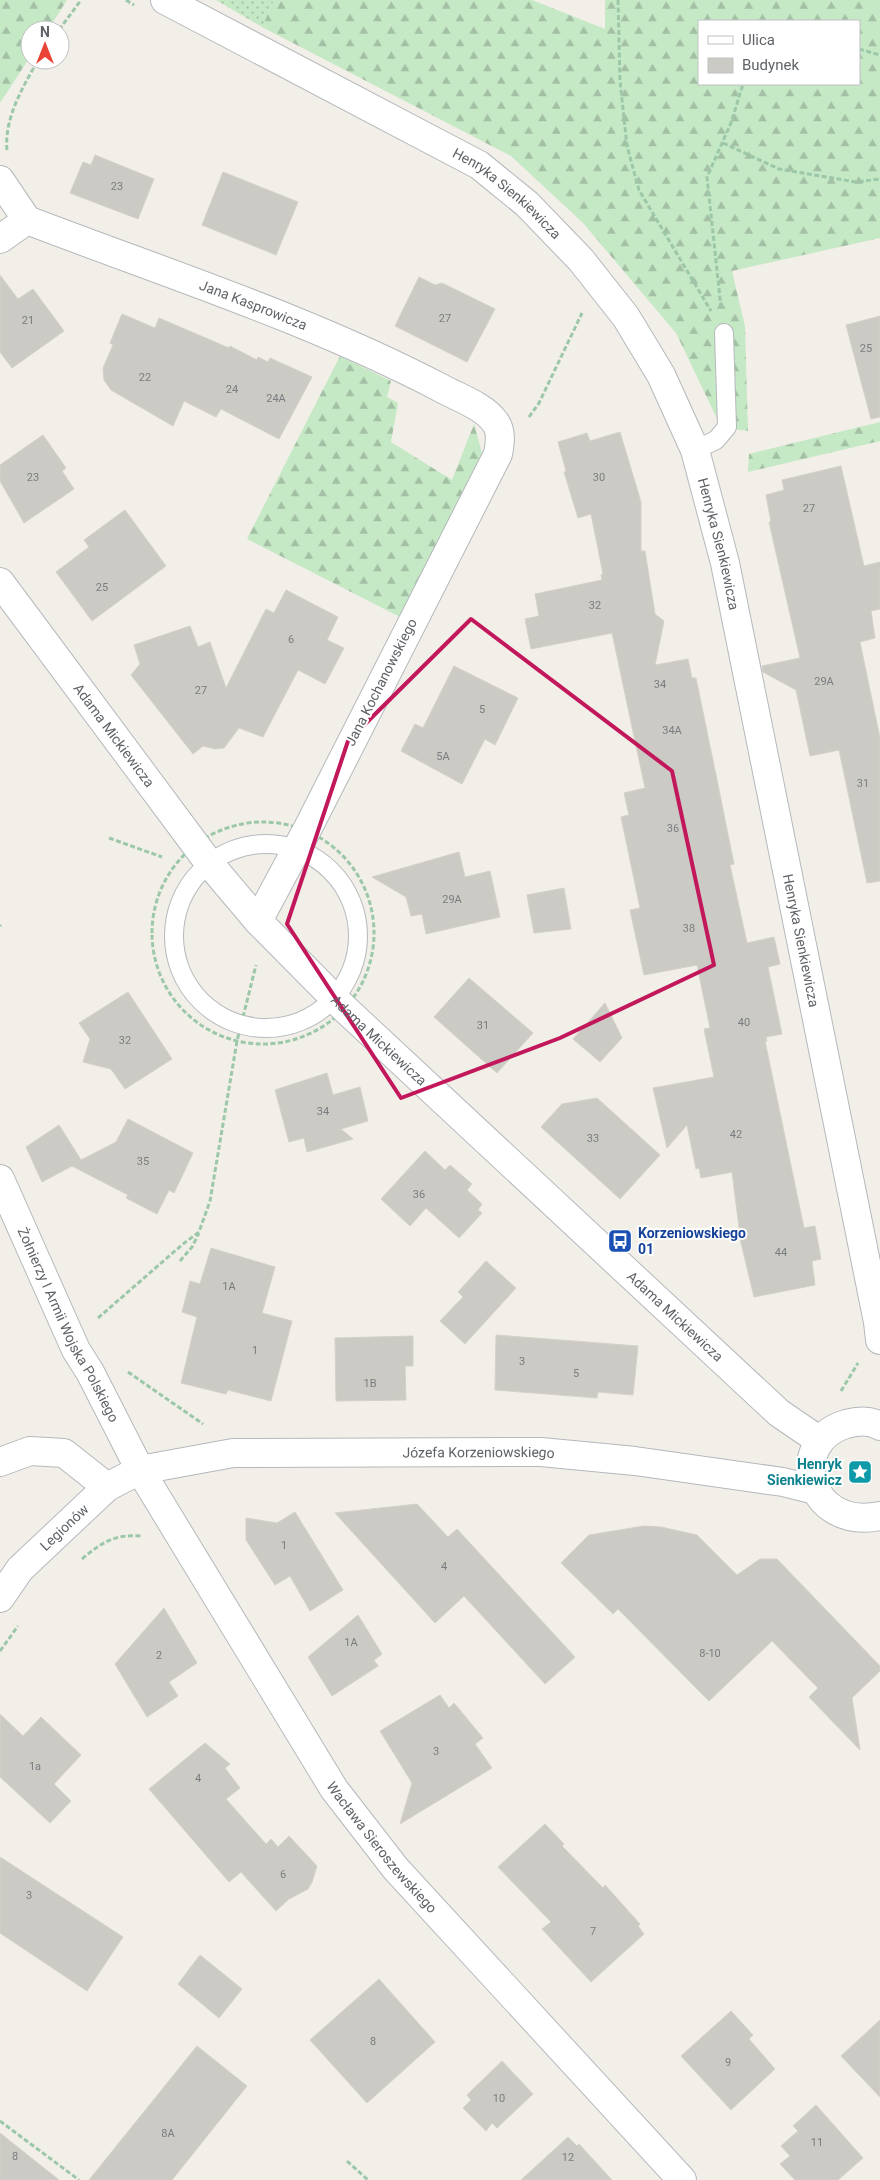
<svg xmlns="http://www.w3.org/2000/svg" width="880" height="2180" font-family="Roboto,sans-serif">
  <defs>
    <pattern id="grass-dots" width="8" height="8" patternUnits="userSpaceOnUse" patternTransform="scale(1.25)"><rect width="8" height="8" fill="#c5e8c5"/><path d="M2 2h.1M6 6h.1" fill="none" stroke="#a3c0a4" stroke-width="1.8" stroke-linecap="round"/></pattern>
    <pattern id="forest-firs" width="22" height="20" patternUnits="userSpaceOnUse" patternTransform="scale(1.25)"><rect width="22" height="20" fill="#c5e8c5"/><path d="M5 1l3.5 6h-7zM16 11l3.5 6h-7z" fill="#a3c0a4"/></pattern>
  </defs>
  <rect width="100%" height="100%" fill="#f1efe8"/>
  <path fill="url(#grass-dots)" d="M216 0H274L262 27Z"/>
  <path fill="url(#forest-firs)" fill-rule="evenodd" d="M0 0H67L48 30H30V57L0 103Z
    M274 0H532L605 29V0H880V238L732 271 745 326 748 431 721 427 676 333 583 223 511 156 262 27ZM699 21H859V84H699Z
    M340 356 391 381 387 397 398 403 391 442 452 480 474 424 482 453 400 617 247 539Z
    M880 422V441L748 472 749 454Z"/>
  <path fill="#cccac5" stroke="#d6d1c6" d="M95 155 154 179 138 219 70 193 83 162 91 165Z
    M223 172 298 202 276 255 202 225Z
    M0 275 18 299 33 289 64 331 12 368 0 352Z
    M419 277 435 285 442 283 495 309 467 362 395 326Z
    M122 314 155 328 159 318 229 348 230 346 257 360 258 357 268 362 270 358 312 377 279 439 221 409 216 417 184 401 173 426 111 390 104 380 103 368 113 345 110 343Z
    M880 316V417L871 419 846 325Z
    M620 432 641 502V551H645L655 614 664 621 655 665 688 659 692 678H696L716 775 734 864 730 865 747 943 774 937 780 964 768 967 782 1034 766 1037 767 1041H765L804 1228 815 1226 821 1259 812 1261 815 1285 754 1297 741 1243 732 1172 701 1178 699 1168 696 1169 687 1125 667 1148 653 1088 714 1077 704 1029 710 1028 697 965 644 975 630 910 640 908 621 817 629 815 624 793 645 788 612 633 531 649 525 619 539 616 535 594 602 580 601 575 603 574 591 514 578 518 564 472 566 471 558 442 587 433 590 441Z
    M43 435 66 468 62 471 74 489 24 523 0 481V465Z
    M841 466 864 566 880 562V609L871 611 875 638 860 642 880 738V881L867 883 839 750 810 756 796 690 763 672 762 666 800 658 769 522H771L766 495 784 490 782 480Z
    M125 510 166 566 92 621 56 572 89 547 84 540Z
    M286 590 338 617 327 640 344 648 325 684 298 670 263 737 239 728 224 748 215 749 203 746 193 754 131 675 140 664 134 645 190 626 198 647 210 642 226 688 266 609 274 613Z
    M454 666 518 698 495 745 485 739 462 784 401 751 415 724 423 728Z
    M459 852 465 877 490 871 500 917 426 934 422 914 411 916 406 897 372 877Z
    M564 888 571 929 534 933 527 895Z
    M469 978 533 1033 497 1073 434 1017Z
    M128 992 172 1059 125 1089 111 1069 83 1062 90 1039 79 1023Z
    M605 1003 622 1038 600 1062 573 1039Z
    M327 1073 333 1095 360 1087 368 1121 341 1129 353 1139 307 1152 304 1138 289 1142 275 1090Z
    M597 1098 660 1155 620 1199 541 1127 562 1104Z
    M128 1119 193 1153 174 1193 169 1190 157 1214 126 1198 128 1195 72 1166 42 1182 26 1147 59 1125 81 1160 116 1142Z
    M425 1151 445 1170 450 1165 472 1184 467 1190 482 1204 478 1210 482 1213 459 1238 426 1208 410 1226 381 1199Z
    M211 1248 275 1267 262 1313 292 1321 271 1401 228 1390 226 1394 181 1383 197 1317 182 1312 190 1281 200 1284Z
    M486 1261 516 1288 465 1344 440 1321 463 1297 458 1292Z
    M496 1335 638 1346 633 1395 598 1392 597 1398 495 1390Z
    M413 1336V1366H405L406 1400 336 1401 335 1338Z
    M417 1504 448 1537 457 1529 575 1657 545 1684 464 1596 435 1623 335 1513Z
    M295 1512 343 1590 310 1611 290 1576 275 1585 246 1540V1518L277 1523Z
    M644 1526 661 1527 697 1535 737 1575 760 1559H777L880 1666V1671L852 1698 860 1750 809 1697 818 1688 772 1641 709 1701 618 1609 613 1614 561 1563 589 1535Z
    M164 1608 197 1663 169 1682 178 1696 147 1717 115 1664Z
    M358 1615 382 1654 374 1660 378 1666 332 1696 308 1657Z
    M440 1695 449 1708 454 1703 483 1738 475 1744 492 1768 400 1824 412 1783 380 1731Z
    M0 1714 23 1736 41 1717 81 1755 54 1784 71 1801 50 1823 0 1777Z
    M205 1743 230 1764 225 1768 240 1788 226 1799 266 1844 271 1839 278 1847 289 1836 317 1866 312 1882 308 1889 289 1899 276 1911 241 1872 229 1882 149 1789Z
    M545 1824 564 1844 562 1846 603 1888 605 1885 640 1924 638 1926 644 1934 591 1982 542 1929 551 1922 498 1867Z
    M0 1857 123 1937 87 1991 0 1933Z
    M200 1955 242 1989 219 2018 178 1984Z
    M379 1979 435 2042 367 2103 310 2040Z
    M731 2011 753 2035 749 2039 775 2069 731 2110 681 2056Z
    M880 2020V2097L841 2056Z
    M197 2046 247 2086 172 2180H89Z
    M502 2061 533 2094 497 2128 492 2123 486 2131 463 2108 471 2100 467 2095Z
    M816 2105 863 2158 838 2180H795L780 2164 790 2156 781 2146 798 2131 793 2126Z
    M0 2133 59 2180H0Z
    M568 2137 577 2146 579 2144 612 2180H521Z"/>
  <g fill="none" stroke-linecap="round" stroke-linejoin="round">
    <defs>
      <path id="lane" d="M695 450 716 440 727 427 724 333
        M174 936a92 92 0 1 1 184 0a92 92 0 1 1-184 0Z"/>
      <g id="street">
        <path id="s1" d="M165 0 479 165 527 204 581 260 626 317 661 375 695 450 725 563 878 1322 880 1340"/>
        <path id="s2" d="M0 180 27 220C165 273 309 319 441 388 457 397 484 406 495 422 502 431 500 444 498 454L310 824 258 921"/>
        <path d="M0 239 27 220"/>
        <path id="s3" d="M0 582 209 863 258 921 344 1008 779 1413 820 1441"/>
        <path id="s4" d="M0 1179 76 1350 90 1372 140 1470 334 1789 396 1869 682 2180"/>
        <path d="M880 1426C870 1420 857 1421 846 1424 786 1442 807 1531 880 1516"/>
        <path d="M0 1462 30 1451 64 1453 107 1487"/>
        <path id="s5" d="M0 1598 20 1569 107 1487 140 1470 233 1453 541 1452 635 1461 783 1482 815 1490"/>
      </g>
    </defs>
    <use href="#lane" stroke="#b5b8bc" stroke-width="20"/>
    <use href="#street" stroke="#b5b8bc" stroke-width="30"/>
    <path stroke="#9cc7a9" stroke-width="3" stroke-dasharray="5 2.5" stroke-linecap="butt" d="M126 0 134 5
      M618 0 620 81 627 146 639 190 711 311
      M59 30 81 0
      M859 49 880 55
      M723 143 779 169 856 182 880 179
      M7 150C4 118 23 87 38 60
      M721 308 707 177 731 123 743 84
      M529 417 539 403 582 313
      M152 933a111 111 0 1 1 222 0a111 111 0 1 1-222 0Z
      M109 838 162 857
      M0 926 1 925
      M180 1261 192 1247 199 1233
      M98 1318 183 1244 199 1232 210 1201 237 1041 256 965
      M128 1372 203 1424
      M841 1391 858 1363
      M82 1559C102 1542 115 1534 141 1536
      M0 1651 18 1626
      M0 2121 79 2180
      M347 2161 368 2180"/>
    <use href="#lane" stroke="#fff" stroke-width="18"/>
    <use href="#street" stroke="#fff" stroke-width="28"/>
  </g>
  <path fill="none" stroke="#c2185b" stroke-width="4" stroke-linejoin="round" d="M471 619 672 771 714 965 560 1038 401 1098 287 924 348 741Z"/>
  <defs>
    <symbol id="bus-square" viewBox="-11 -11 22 22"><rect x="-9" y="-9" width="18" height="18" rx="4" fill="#1a4fb4" stroke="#fff"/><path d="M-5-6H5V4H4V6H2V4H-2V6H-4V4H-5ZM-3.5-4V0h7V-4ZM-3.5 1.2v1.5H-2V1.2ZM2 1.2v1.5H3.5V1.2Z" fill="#fff"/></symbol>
    <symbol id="sight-square" viewBox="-11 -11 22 22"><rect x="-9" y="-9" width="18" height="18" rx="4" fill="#0f9aa8" stroke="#fff"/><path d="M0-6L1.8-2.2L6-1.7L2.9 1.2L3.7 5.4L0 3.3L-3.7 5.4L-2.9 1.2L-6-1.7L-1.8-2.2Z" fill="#fff"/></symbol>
  </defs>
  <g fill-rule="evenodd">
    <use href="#bus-square" x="606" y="1227" width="28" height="28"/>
    <use href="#sight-square" x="846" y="1458" width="28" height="28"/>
  </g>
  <g text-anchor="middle" stroke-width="4" stroke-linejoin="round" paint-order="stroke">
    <g font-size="11" fill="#7a7d7f">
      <text x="117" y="190">23</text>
      <text x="445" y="322">27</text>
      <text x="28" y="324">21</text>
      <text x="866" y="352">25</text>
      <text x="145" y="381">22</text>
      <text x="232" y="393">24</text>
      <text x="276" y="402">24A</text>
      <text x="33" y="481">23</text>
      <text x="599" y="481">30</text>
      <text x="809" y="512">27</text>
      <text x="102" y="591">25</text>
      <text x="595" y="609">32</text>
      <text x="291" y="643">6</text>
      <text x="824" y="685">29A</text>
      <text x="660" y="688">34</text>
      <text x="201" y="694">27</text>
      <text x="482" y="713">5</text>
      <text x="672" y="734">34A</text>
      <text x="443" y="760">5A</text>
      <text x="863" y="787">31</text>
      <text x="673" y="832">36</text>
      <text x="452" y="903">29A</text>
      <text x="689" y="932">38</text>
      <text x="744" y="1026">40</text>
      <text x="483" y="1029">31</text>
      <text x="125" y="1044">32</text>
      <text x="323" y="1115">34</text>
      <text x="736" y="1138">42</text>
      <text x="593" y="1142">33</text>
      <text x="143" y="1165">35</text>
      <text x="419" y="1198">36</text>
      <text x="781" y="1256">44</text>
      <text x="229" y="1290">1A</text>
      <text x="255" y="1354">1</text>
      <text x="522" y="1365">3</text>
      <text x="576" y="1377">5</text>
      <text x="370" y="1387">1B</text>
      <text x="284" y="1549">1</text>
      <text x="444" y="1570">4</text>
      <text x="351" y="1646">1A</text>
      <text x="710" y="1657">8-10</text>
      <text x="159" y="1659">2</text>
      <text x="436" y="1755">3</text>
      <text x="35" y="1770">1a</text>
      <text x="198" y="1782">4</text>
      <text x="283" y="1878">6</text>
      <text x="29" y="1899">3</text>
      <text x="593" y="1935">7</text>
      <text x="373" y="2045">8</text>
      <text x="728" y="2066">9</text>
      <text x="499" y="2102">10</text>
      <text x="168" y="2137">8A</text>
      <text x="817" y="2146">11</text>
      <text x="15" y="2160">8</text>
      <text x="568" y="2161">12</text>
    </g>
    <g font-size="14" fill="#5f6368" stroke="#fff">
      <text dy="5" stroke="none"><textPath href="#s1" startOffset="394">Henryka Sienkiewicza</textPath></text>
      <text dy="5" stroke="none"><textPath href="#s2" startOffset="290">Jana Kasprowicza</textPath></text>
      <text dy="5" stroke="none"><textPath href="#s1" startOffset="814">Henryka Sienkiewicza</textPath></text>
      <text transform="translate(381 682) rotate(-63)" y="5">Jana Kochanowskiego</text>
      <text dy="5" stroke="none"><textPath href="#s3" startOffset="191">Adama Mickiewicza</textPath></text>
      <text dy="5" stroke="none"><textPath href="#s1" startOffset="1219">Henryka Sienkiewicza</textPath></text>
      <text dy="5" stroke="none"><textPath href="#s3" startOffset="596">Adama Mickiewicza</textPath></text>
      <text dy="5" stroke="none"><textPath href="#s3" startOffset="1001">Adama Mickiewicza</textPath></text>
      <text dy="5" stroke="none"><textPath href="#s4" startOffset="161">Żołnierzy I Armii Wojska Polskiego</textPath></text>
      <text dy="5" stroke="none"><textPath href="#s5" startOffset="532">Józefa Korzeniowskiego</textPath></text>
      <text dy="5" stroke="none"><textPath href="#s5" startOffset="96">Legionów</textPath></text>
      <text dy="5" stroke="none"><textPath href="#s4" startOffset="772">Wacława Sieroszewskiego</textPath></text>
    </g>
    <g font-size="14" font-weight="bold" fill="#164399" stroke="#fff" text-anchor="start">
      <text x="638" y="1238">Korzeniowskiego<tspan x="638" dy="16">01</tspan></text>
    </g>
    <g font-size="14" font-weight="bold" fill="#0d838f" stroke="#fff" text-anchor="end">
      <text x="842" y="1469">Henryk<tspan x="842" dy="16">Sienkiewicz</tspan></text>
    </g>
  </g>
  <rect x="698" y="20" width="162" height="65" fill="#ffffff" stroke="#bfc1c3"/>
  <rect x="708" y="36" width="25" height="8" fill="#ffffff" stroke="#bfc1c3"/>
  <text x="742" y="45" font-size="15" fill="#5f6368">Ulica</text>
  <rect x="708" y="58" width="25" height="15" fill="#cccac5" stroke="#bfc1c3"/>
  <text x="742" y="70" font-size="15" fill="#5f6368">Budynek</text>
  <g transform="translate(45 45)"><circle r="24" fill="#ffffff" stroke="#bfc1c3"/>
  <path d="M0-4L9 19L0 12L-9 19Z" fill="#ea4335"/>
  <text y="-8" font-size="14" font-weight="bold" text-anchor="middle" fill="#5f6368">N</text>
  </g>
</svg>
